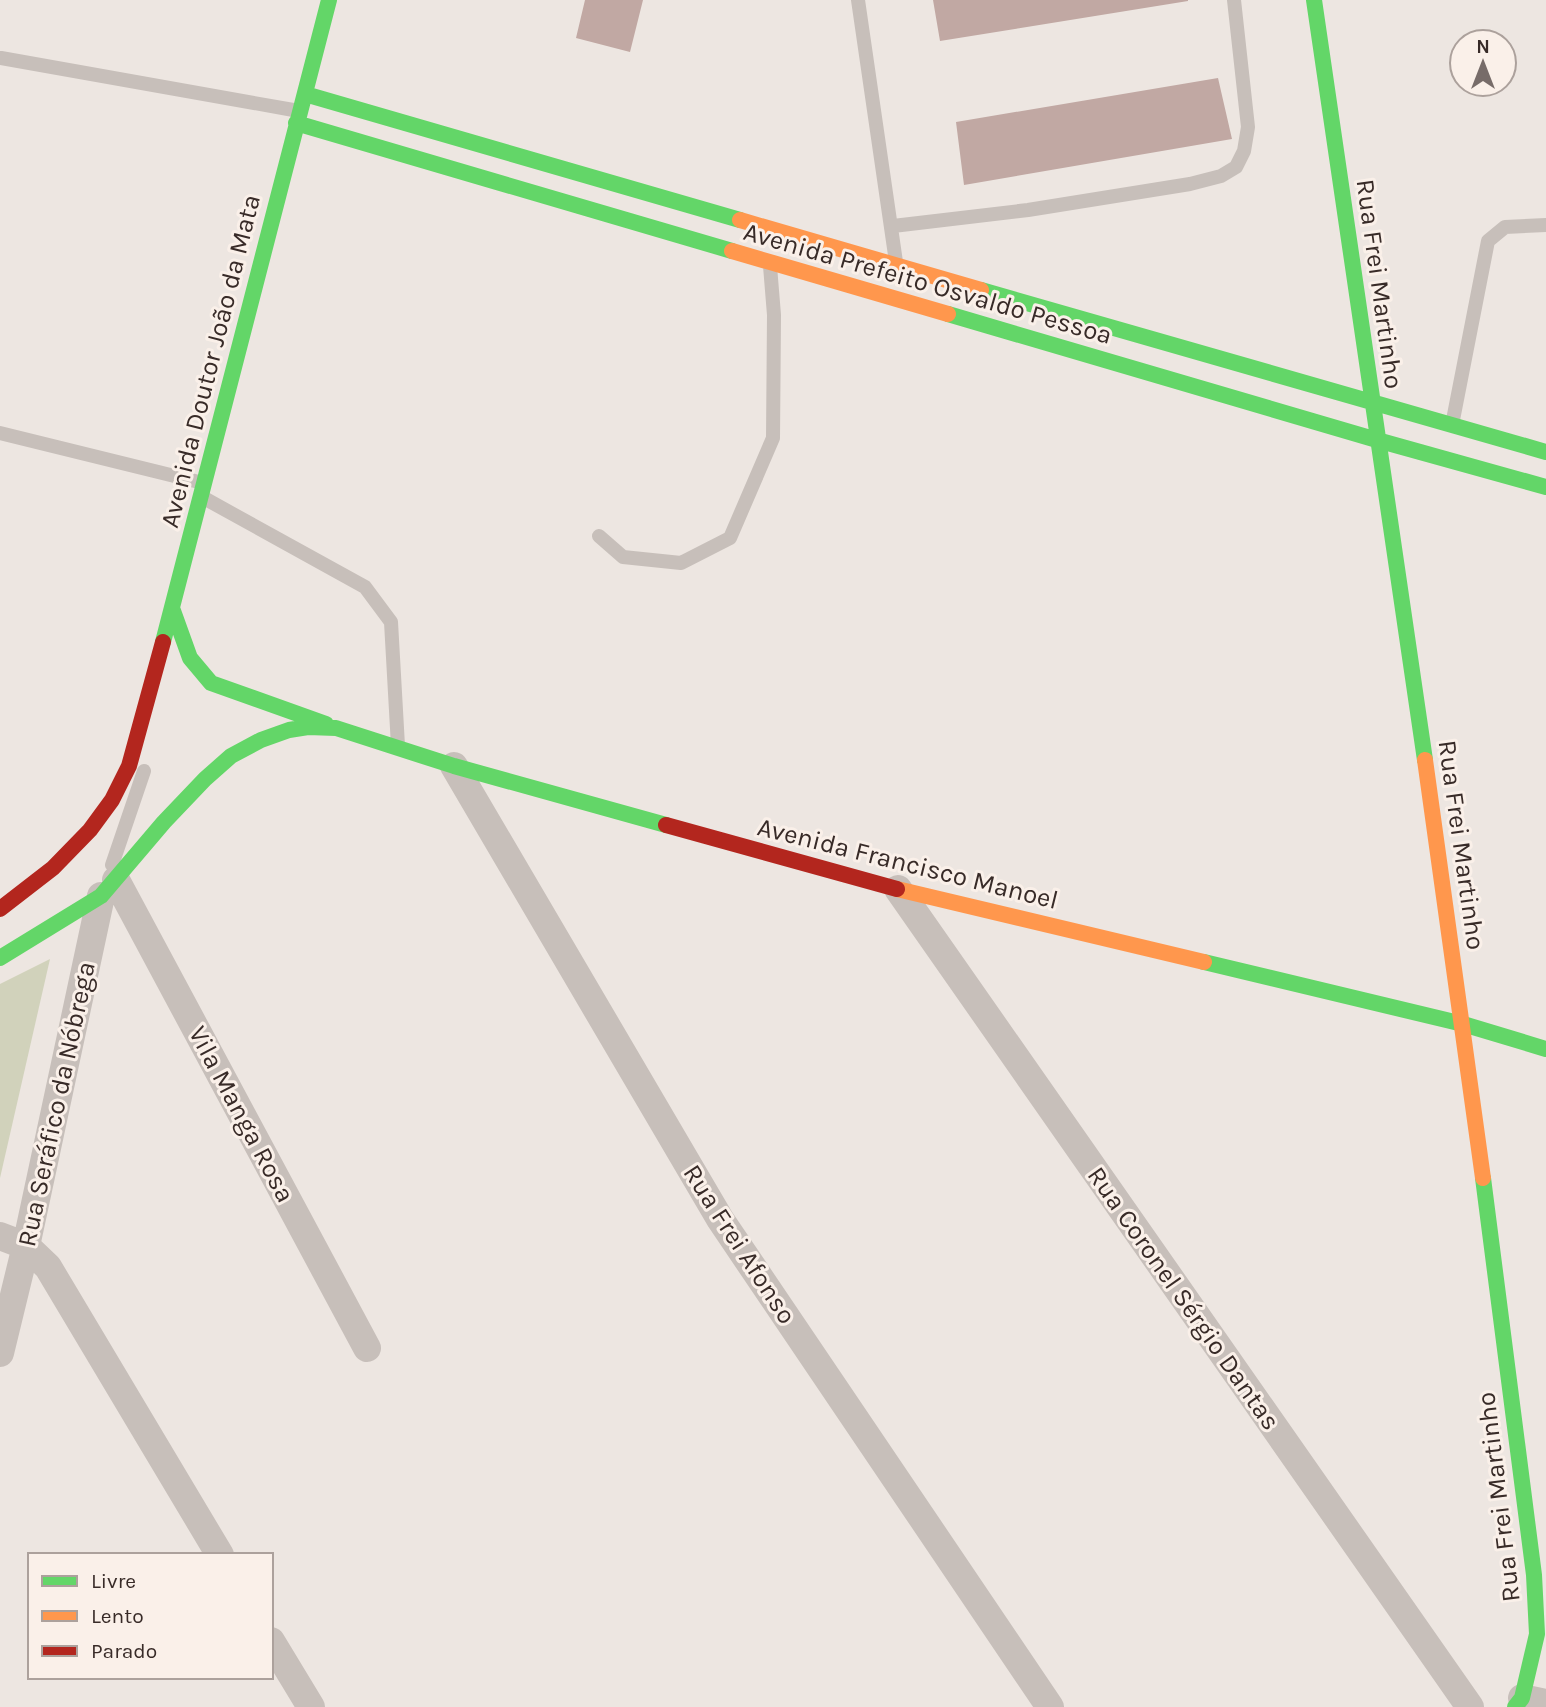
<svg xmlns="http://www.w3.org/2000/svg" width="1546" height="1707" font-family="Karla,sans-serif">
  <rect width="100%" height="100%" fill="#ede6e1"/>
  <path fill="#d1d2bb" d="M50 959 0 1178V984Z"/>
  <path fill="#c1a8a3" d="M585 0H643L630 52 576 38Z
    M933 0H1188V1L940 41Z
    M1218 78 1232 139 964 185 956 122Z"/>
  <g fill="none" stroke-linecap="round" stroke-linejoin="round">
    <path stroke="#c7bfba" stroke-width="14" d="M858 0 896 262
      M1 58 299 111
      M893 226 1028 210 1190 184 1221 176 1236 167 1244 151 1248 127 1234 0
      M1452 425 1488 241 1505 227 1546 225
      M0 433 203 483
      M202 497 365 587 391 622 398 746
      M599 536 623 557 681 563 730 538 773 438 774 315 770 266
      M112 865 144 771"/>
    <path stroke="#c7bfba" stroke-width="28" d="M454 766 720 1219 1050 1707
      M116 880 367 1348
      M898 889 1470 1707
      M0 1236 26 1246 48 1267 220 1555
      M0 1353 26 1246 101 896
      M271 1641 311 1707
      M1522 1698 1546 1703"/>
    <path stroke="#63d668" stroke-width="16" d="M1314 0 1425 760
      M305 94 740 220
      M296 123 732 251
      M981 290 1546 452
      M948 314 1377 440 1546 487
      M172 608 190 658 211 683 326 724
      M163 642 329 0
      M0 958 101 896 164 822 205 779 231 756 261 740 289 730 308 727 336 728 454 766 666 825
      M1204 962 1463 1024 1546 1049
      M1483 1178 1534 1575 1537 1634 1522 1698 1515 1707"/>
    <path stroke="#ff974d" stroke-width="16" d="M740 220 981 290
      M732 251 948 314
      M1425 760 1483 1178
      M897 889 1204 962"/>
    <path stroke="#b3261e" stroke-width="16" d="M666 825 897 889
      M0 909 53 868 90 830 112 800 129 766 163 642"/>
  </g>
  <g text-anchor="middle" stroke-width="6" stroke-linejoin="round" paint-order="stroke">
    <g font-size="26" fill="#382b28" stroke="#faf0e9">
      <text transform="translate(928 283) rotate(16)" y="9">Avenida Prefeito Osvaldo Pessoa</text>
      <text transform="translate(1380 284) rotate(82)" y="9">Rua Frei Martinho</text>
      <text transform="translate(210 361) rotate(-76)" y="9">Avenida Doutor João da Mata</text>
      <text transform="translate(1462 845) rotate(82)" y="9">Rua Frei Martinho</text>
      <text transform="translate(908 863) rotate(14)" y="9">Avenida Francisco Manoel</text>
      <text transform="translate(56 1104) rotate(-78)" y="9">Rua Seráfico da Nóbrega</text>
      <text transform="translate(242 1114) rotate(62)" y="9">Vila Manga Rosa</text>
      <text transform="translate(740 1244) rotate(57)" y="9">Rua Frei Afonso</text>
      <text transform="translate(1184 1298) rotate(55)" y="9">Rua Coronel Sérgio Dantas</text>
      <text transform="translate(1498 1497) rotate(-97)" y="9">Rua Frei Martinho</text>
    </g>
  </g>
  <rect x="28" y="1553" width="245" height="126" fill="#faf0e9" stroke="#aca19c" stroke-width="2"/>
  <rect x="42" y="1576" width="35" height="10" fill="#63d668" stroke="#aca19c" stroke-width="2"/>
  <text x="91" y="1588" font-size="21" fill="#382b28">Livre</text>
  <rect x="42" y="1611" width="35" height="10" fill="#ff974d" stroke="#aca19c" stroke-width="2"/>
  <text x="91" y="1623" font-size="21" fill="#382b28">Lento</text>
  <rect x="42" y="1646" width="35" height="10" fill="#b3261e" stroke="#aca19c" stroke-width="2"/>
  <text x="91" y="1658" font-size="21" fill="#382b28">Parado</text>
  <g transform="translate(1483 63)"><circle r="33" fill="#faf0e9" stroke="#aca19c" stroke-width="2"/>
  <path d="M0-5L12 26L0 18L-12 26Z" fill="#776c69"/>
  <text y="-10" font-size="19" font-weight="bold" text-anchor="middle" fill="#382b28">N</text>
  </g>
</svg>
